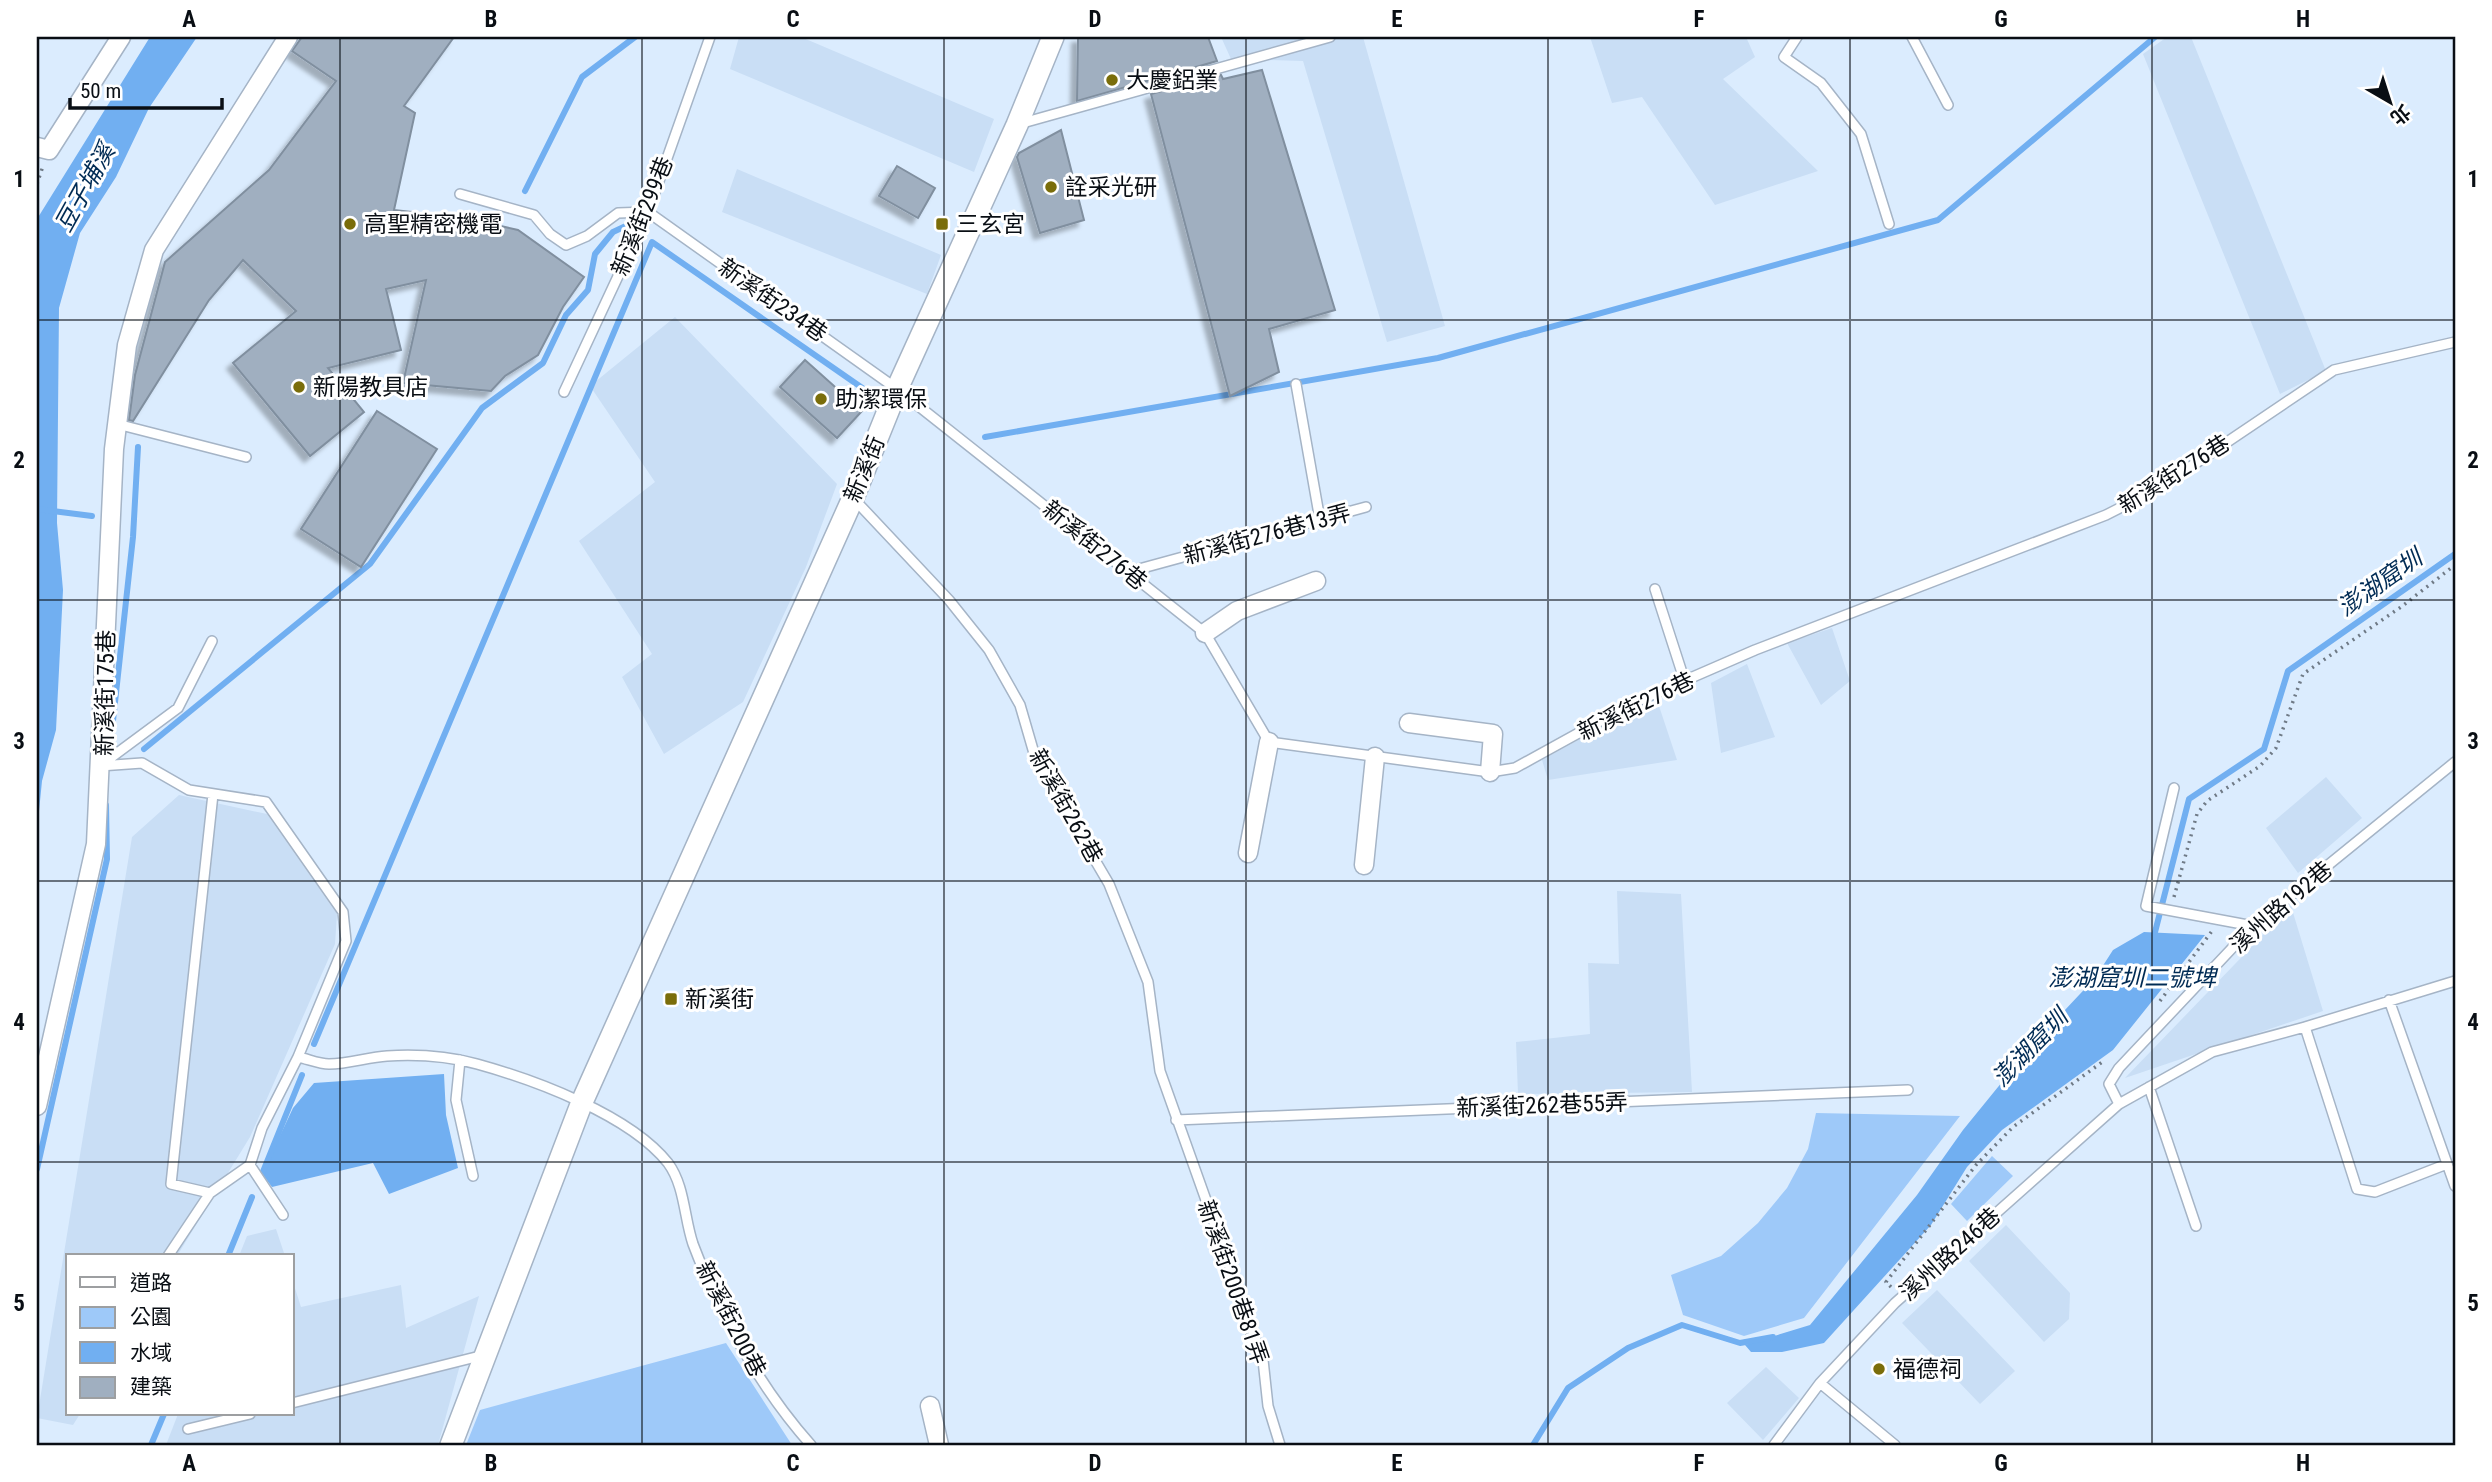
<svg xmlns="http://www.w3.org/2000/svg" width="2492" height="1482" font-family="'Roboto Condensed','Noto Sans TC',sans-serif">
  <defs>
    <filter id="shadow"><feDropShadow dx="-6" dy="6" stdDeviation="2" flood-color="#0004"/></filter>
  </defs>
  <rect width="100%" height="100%" fill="#dbecfe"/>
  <path fill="#c9def5" d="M739 37H801L994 119 974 172 730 69Z
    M1221 37H1363L1445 326 1387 342 1303 61 1231 59Z
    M1590 37H1746L1755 57 1723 79 1818 171 1715 205 1642 97 1612 103Z
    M2167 37H2191L2326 371 2280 394 2143 54Z
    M737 169 941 255 927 294 722 212Z
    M675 317 837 484 806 567 743 702 664 754 622 677 652 654 579 541 655 482 590 386Z
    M1832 628 1850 681 1821 705 1787 643Z
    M1747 664 1775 737 1721 753 1711 683Z
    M1656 697 1677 760 1548 780 1542 760Z
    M2326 777 2362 818 2298 873 2266 828Z
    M179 795 267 814 337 914 335 944 250 1137 177 1256H68V1414H80L73 1425 37 1418 132 837Z
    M1617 891 1681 894 1692 1092 1518 1094 1516 1042 1590 1034 1588 963 1619 964Z
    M2291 906 2323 1011 2125 1078Z
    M2006 1225 2070 1293 2069 1319 2044 1342 1969 1261Z
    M276 1229 285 1256H239L247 1236Z
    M292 1279 301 1307 401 1285 406 1328 479 1296 438 1445H166L178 1414H292Z
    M1937 1290 2015 1371 1980 1404 1902 1323Z
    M1766 1367 1799 1398 1763 1440 1727 1403Z"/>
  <path fill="#9ec9f9" d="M1816 1113 1960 1116 1804 1318 1744 1336 1683 1315 1671 1275 1721 1256 1758 1223 1787 1188 1808 1149Z
    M1992 1156 2013 1176 1967 1221 1951 1204Z
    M726 1343 792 1445H466L480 1410Z"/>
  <path fill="#71aff1" d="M150 37H197L149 108 116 177 80 233 59 308 57 523 63 590 56 730 42 781 37 831V219Z
    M2144 932 2205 935 2113 1050 2002 1130 1967 1167 1931 1225 1824 1343 1782 1352H1751L1745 1345 1810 1325 1917 1195 1963 1130 2033 1044 2095 978 2113 950Z
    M444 1074 446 1115 458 1168 389 1194 373 1163 272 1187 262 1174 293 1108 314 1083Z"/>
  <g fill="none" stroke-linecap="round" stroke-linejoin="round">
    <path stroke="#71aff1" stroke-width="6" d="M525 191 582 77 635 37
      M985 437 1438 358 1938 220 2155 37
      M37 509 92 516
      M111 739 133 537 138 447
      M144 749 370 564 482 408 543 363 566 315 588 290 595 254 613 232 628 225
      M2153 940 2189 799 2264 749 2288 671 2455 554
      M314 1044 652 242 871 394
      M37 1169 107 859 106 805
      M262 1174 302 1075
      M228 1256 252 1197
      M151 1445 164 1414
      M1533 1445 1568 1388 1628 1348 1682 1325 1740 1343 1773 1337"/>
  </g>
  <path fill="#a0afc0" stroke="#808f9f" stroke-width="2" filter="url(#shadow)" d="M302 37H454L404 106 415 113 394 210 466 218 518 230 584 277 563 307 538 355 505 376 491 391 403 383 426 280 386 289 401 350 328 368 364 412 310 456 233 363 296 311 243 260 209 300 133 421 129 420 135 375 165 262 269 170 336 81 292 51Z
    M1078 37H1208L1217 61 1077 101Z
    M1262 70 1335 310 1269 329 1279 372 1230 396 1151 94 1221 75 1223 79Z
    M1061 130 1084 220 1040 233 1017 157 1019 153Z
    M897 166 935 188 918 218 879 196Z
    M805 360 862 411 837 438 780 387Z
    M377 411 437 449 361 567 301 529Z"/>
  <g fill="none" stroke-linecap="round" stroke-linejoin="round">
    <defs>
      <path id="service" d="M1797 37 1784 57 1821 83 1861 134 1889 224
        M1912 37 1948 105
        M1019 124 1330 37
        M460 194 534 215 550 234 566 245 587 236 618 213 648 212 897 389 1205 633 1269 742 1490 772 1515 768 1633 703 1755 650 2106 515 2159 488 2334 370 2455 342
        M1296 384 1320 520
        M564 392 648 212 710 37
        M117 424 246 457
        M854 499 949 600 989 650 1020 705 1036 760 1109 884 1148 982 1160 1071 1263 1360 1268 1406 1280 1445
        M1128 572 1366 507
        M1655 589 1685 682
        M101 765 178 708 212 641
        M100 766 142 763 189 790 266 802 343 912 346 941 298 1057C308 1059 319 1064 329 1064 349 1064 368 1057 387 1056 418 1054 447 1056 477 1064 535 1080 630 1115 668 1163 685 1186 684 1218 693 1244 720 1315 760 1388 811 1445
        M2174 788 2146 906 2253 926
        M2389 1000 2455 1186
        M2305 1027 2357 1189 2375 1192 2447 1164
        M460 1060 456 1100 473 1176
        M2149 1087 2196 1226
        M2119 1104 2109 1084 2119 1068 2253 926 2455 762
        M1176 1120 1908 1090
        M210 1193 171 1184 213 794
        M283 1215 250 1165 262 1128 298 1057
        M168 1256 210 1193 250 1165
        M1820 1383 1895 1445
        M292 1403 484 1355
        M188 1429 250 1414
        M1774 1445 1820 1383 1895 1303 2119 1104 2212 1052 2305 1027 2455 981"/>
      <path id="minor" d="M37 147 49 150 121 37
        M1205 633 1237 611 1316 581
        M1409 723 1493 734 1490 772
        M1248 853 1269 742
        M1364 865 1375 757
        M37 1106 96 844 114 449 127 345 154 250 288 37
        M930 1406 939 1445"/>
      <path id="tertiary" d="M451 1445 582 1102 853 498 897 389 1017 125 1053 37"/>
    </defs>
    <use href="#service" stroke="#a5b4c6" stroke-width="12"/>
    <use href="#minor" stroke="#a5b4c6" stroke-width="21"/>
    <use href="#tertiary" stroke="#a5b4c6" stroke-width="24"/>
    <path stroke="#6f7a86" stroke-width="3.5" stroke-dasharray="2 5" stroke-linecap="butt" d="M37 184 43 166
      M2174 897 2197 814 2207 801 2260 766 2276 748 2303 674 2401 607 2455 565
      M2160 1001 2212 931
      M1891 1287 1886 1282 1976 1165 2013 1127 2105 1060"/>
    <use href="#service" stroke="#fff" stroke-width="9"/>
    <use href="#minor" stroke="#fff" stroke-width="18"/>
    <use href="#tertiary" stroke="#fff" stroke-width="21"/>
  </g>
  <path fill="none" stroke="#090e14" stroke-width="2" stroke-opacity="0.55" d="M340 37V1445M642 37V1445M944 37V1445M1246 37V1445M1548 37V1445M1850 37V1445M2152 37V1445M37 320H2455M37 600H2455M37 881H2455M37 1162H2455"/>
  <g fill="#7a6d0a" stroke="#fff" stroke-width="2.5">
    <circle cx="1112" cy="80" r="7"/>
    <circle cx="1051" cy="187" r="7"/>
    <circle cx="350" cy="224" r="7"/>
    <rect x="935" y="217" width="14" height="14" rx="3.5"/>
    <circle cx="299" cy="387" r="7"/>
    <circle cx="821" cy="399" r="7"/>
    <rect x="664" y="992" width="14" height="14" rx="3.5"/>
    <circle cx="1879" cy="1369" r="7"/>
  </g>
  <g text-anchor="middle" stroke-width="6" stroke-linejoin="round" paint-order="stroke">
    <g font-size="23" fill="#090e14" stroke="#fff" text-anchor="start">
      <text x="1126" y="88">大慶鋁業</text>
      <text x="1065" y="195">詮采光研</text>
      <text x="364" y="232">高聖精密機電</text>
      <text x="956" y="232">三玄宮</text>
      <text x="313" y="395">新陽教具店</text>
      <text x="835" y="407">助潔環保</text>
      <text x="685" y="1007">新溪街</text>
      <text x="1893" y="1377">福德祠</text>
    </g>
    <g font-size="23" fill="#090e14" stroke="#fff">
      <text transform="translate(642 216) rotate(-68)" y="8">新溪街299巷</text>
      <text transform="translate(773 300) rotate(35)" y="8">新溪街234巷</text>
      <text transform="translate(864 469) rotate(-67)" y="8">新溪街</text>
      <text transform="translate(2174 474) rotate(-32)" y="8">新溪街276巷</text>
      <text transform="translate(1267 534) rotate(-15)" y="8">新溪街276巷13弄</text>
      <text transform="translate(1095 545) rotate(39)" y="8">新溪街276巷</text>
      <text transform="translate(105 693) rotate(-89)" y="8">新溪街175巷</text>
      <text transform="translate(1636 706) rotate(-26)" y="8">新溪街276巷</text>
      <text transform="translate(1066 806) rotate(61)" y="8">新溪街262巷</text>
      <text transform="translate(2281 907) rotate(-41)" y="8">溪州路192巷</text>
      <text transform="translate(1542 1105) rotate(-2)" y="8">新溪街262巷55弄</text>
      <text transform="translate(1950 1254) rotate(-42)" y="8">溪州路246巷</text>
      <text transform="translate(1233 1282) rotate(71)" y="8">新溪街200巷81弄</text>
      <text transform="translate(731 1319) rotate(63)" y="8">新溪街200巷</text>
    </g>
    <g font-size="24" font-style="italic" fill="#002b54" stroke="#fff">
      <text transform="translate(85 188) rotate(-61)" y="8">豆子埔溪</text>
      <text transform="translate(2380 583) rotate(-35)" y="8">澎湖窟圳</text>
      <text x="2132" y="986">澎湖窟圳二號埤</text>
      <text transform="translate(2030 1048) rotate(-46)" y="8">澎湖窟圳</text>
    </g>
  </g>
  <rect width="2492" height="1482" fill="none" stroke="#ffffff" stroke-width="77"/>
  <rect x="66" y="1254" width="228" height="161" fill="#ffffff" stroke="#9d9fa1" stroke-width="2"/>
  <rect x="80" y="1277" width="35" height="10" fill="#ffffff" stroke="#9d9fa1" stroke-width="2"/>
  <text x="130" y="1290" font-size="21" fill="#090e14">道路</text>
  <rect x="80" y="1307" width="35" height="21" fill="#9ec9f9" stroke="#9d9fa1" stroke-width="2"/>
  <text x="130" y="1324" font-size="21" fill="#090e14">公園</text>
  <rect x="80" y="1342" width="35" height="21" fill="#71aff1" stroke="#9d9fa1" stroke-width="2"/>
  <text x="130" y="1360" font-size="21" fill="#090e14">水域</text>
  <rect x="80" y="1377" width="35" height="21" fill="#a0afc0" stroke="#9d9fa1" stroke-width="2"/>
  <text x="130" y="1394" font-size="21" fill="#090e14">建築</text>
  <g transform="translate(2390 102) rotate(141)" stroke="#ffffff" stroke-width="5" paint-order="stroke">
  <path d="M0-5L12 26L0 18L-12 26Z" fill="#090e14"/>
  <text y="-10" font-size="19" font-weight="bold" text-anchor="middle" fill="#090e14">北</text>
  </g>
  <path d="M70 98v10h152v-10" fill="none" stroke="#090e14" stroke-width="3.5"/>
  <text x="80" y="98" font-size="21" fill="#090e14" stroke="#ffffff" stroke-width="5" paint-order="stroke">50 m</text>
  <rect x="38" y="38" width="2416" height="1406" fill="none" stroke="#090e14" stroke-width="2.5"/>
  <g font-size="23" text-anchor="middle" font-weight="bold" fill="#090e14">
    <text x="189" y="27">A</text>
    <text x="491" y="27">B</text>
    <text x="793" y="27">C</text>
    <text x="1095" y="27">D</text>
    <text x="1397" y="27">E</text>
    <text x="1699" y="27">F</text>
    <text x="2001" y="27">G</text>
    <text x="2303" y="27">H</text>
    <text x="19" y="187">1</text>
    <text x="2473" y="187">1</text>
    <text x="19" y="468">2</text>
    <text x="2473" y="468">2</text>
    <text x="19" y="749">3</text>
    <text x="2473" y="749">3</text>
    <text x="19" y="1030">4</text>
    <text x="2473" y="1030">4</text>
    <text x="19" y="1311">5</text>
    <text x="2473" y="1311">5</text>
    <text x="189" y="1471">A</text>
    <text x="491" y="1471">B</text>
    <text x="793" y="1471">C</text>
    <text x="1095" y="1471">D</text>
    <text x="1397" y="1471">E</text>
    <text x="1699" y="1471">F</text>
    <text x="2001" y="1471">G</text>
    <text x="2303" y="1471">H</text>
  </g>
</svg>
